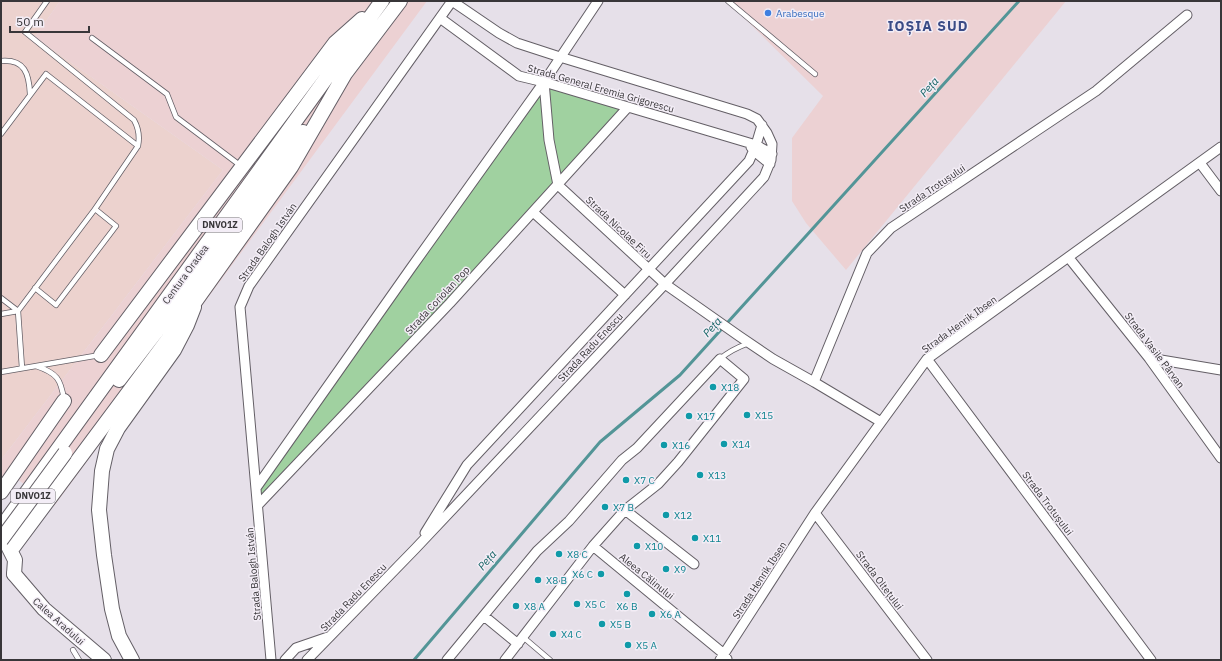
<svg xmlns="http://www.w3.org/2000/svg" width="1222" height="661" font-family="'IBM Plex Sans',sans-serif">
  <rect width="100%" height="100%" fill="#e6e0e9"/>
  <path fill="#ecd2ce" d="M1 1H60L35 37 223 170 1 460Z"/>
  <path fill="#ecd1d3" d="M60 1H427L54 506 17 479 1 476V460L223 170 35 37Z
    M727 1H1066L846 270 806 223 792 201V138L823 96Z"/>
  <path fill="#a0d1a0" d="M544 82 628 107 258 505 256 489Z"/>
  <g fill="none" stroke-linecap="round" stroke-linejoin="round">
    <path stroke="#539597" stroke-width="3" d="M414 660 600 442 680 375 1019 1"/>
    <defs>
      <path id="service" d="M47 1 25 32 134 120C139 129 140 136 138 146
        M728 1 815 74
        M92 38 167 94 176 117 241 166
        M1 61C25 59 29 74 30 94
        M1 134 46 74 138 146 95 209 18 311 22 368
        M35 288 56 305 116 226 95 209
        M1 298 18 311
        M1 314 18 311
        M720 359C729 351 738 347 749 343
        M36 366C57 373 61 379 64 400
        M1 372 100 355
        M523 637 550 660
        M73 650 79 660"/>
      <path id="minor" d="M440 18 519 76 544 82 756 145 772 154
        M544 82 549 140 558 185
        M751 147 754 151 770 164
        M1200 163 1221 191
        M558 185 665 284 739 336 773 359 814 382
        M533 212 625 295
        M1069 258 1149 358 1221 458
        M1149 358 1221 370
        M927 359 1151 660
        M881 422 814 382 867 253 891 228 1096 91 1187 15
        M256 488 411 268 544 82 598 1
        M258 505 450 303 628 107
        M625 510 694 564
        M815 513 927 660
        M425 533 467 465 749 161 756 145 762 125
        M593 546 724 654 727 659
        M484 616 518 644
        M271 660 240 307 249 286 452 1
        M285 660 296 648 328 637
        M307 660 415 549 665 284 764 177 771 160 772 144 767 133 757 119 747 114 560 57 517 43 499 33 452 1
        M447 660 537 551 569 521 622 460 637 448 720 359 744 379 678 462 658 484 625 510 593 546 505 660
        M720 660 815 513 927 359 1221 147"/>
      <path id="primary" d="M14 574 44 609 104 660
        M132 660 119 636 112 609 104 555 99 510 102 471 107 449 118 428 174 350 187 325 194 307"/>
      <path id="trunk" d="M341 79 400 1
        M101 355 335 43 362 19
        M119 380 179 302 303 132
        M1 492 64 401
        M1 528 382 1
        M6 542 15 560 14 574
        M11 550 172 334 291 167 346 72"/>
    </defs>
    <use href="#service" stroke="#645f66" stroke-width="6"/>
    <use href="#minor" stroke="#645f66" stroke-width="11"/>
    <use href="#primary" stroke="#645f66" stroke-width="16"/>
    <use href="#trunk" stroke="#645f66" stroke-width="16"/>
    <use href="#service" stroke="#fff" stroke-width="4.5"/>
    <use href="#minor" stroke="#fff" stroke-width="9"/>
    <use href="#primary" stroke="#fff" stroke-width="14"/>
    <use href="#trunk" stroke="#fff" stroke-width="14"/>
    <defs>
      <path id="trunk-bridge" d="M1 540 65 453"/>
    </defs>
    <use href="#trunk-bridge" stroke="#645f66" stroke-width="16" stroke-linecap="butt"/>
    <use href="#trunk-bridge" stroke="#fff" stroke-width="14"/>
  </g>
  <circle fill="#3f7fe0" stroke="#f3edf6" stroke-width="1.5" cx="768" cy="13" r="4"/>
  <g fill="#0f9aa8" stroke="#f3edf6" stroke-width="1.5">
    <circle cx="713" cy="387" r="4"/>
    <circle cx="747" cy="415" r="4"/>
    <circle cx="689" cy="416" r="4"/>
    <circle cx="724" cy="444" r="4"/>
    <circle cx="664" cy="445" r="4"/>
    <circle cx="700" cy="475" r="4"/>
    <circle cx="626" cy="480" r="4"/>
    <circle cx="605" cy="507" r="4"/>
    <circle cx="666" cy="515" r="4"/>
    <circle cx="695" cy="538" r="4"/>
    <circle cx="637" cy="546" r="4"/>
    <circle cx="559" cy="554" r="4"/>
    <circle cx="666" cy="569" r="4"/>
    <circle cx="601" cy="574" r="4"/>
    <circle cx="538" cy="580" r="4"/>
    <circle cx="627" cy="594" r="4"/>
    <circle cx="577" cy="604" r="4"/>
    <circle cx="516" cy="606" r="4"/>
    <circle cx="652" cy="614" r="4"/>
    <circle cx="602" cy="624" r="4"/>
    <circle cx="553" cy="634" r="4"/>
    <circle cx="628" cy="645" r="4"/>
  </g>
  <g text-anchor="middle" stroke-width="3" stroke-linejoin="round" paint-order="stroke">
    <g fill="#f3edf6" stroke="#706d72" stroke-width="1">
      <rect x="198" y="218" width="44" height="14" rx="3"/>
      <rect x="11" y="489" width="44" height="14" rx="3"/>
    </g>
    <g font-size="9" font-weight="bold" fill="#383639">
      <text x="220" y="228">DNVO1Z</text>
      <text x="33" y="499">DNVO1Z</text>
    </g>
    <g font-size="10" fill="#366cbe" stroke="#f3edf6" text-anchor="start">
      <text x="776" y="17">Arabesque</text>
    </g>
    <g font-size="10" fill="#383639" stroke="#f3edf6">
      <text transform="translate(601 88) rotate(16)" y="4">Strada General Eremia Grigorescu</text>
      <text transform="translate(932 188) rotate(-34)" y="4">Strada Trotușului</text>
      <text transform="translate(619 227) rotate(43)" y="4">Strada Nicolae Firu</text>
      <text transform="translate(267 242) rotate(-55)" y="4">Strada Balogh István</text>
      <text transform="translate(185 274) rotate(-54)" y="4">Centura Oradea</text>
      <text transform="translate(437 300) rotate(-47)" y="4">Strada Coriolan Pop</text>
      <text transform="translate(959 324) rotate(-36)" y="4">Strada Henrik Ibsen</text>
      <text transform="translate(590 347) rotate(-47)" y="4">Strada Radu Enescu</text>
      <text transform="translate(1155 350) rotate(53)" y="4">Strada Vasile Pârvan</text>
      <text transform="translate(1048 503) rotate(53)" y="4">Strada Trotușului</text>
      <text transform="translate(253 574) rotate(-95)" y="4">Strada Balogh István</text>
      <text transform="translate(647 576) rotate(39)" y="4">Aleea Călinului</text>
      <text transform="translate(759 580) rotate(-57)" y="4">Strada Henrik Ibsen</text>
      <text transform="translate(880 580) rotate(53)" y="4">Strada Oltețului</text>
      <text transform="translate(353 597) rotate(-46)" y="4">Strada Radu Enescu</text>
      <text transform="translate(59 621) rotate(42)" y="4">Calea Aradului</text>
    </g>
    <g font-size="10" fill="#0d838f" stroke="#f3edf6" text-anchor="start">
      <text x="721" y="391">X18</text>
      <text x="755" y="419">X15</text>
      <text x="697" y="420">X17</text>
      <text x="732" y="448">X14</text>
      <text x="672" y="449">X16</text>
      <text x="708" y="479">X13</text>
      <text x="634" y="484">X7 C</text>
      <text x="613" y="511">X7 B</text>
      <text x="674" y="519">X12</text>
      <text x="703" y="542">X11</text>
      <text x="645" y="550">X10</text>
      <text x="567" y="558">X8 C</text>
      <text x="674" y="573">X9</text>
      <text x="593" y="578" text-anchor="end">X6 C</text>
      <text x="546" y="584">X8 B</text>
      <text x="585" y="608">X5 C</text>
      <text x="524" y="610">X8 A</text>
      <text x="627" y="610" text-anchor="middle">X6 B</text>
      <text x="660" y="618">X6 A</text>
      <text x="610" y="628">X5 B</text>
      <text x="561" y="638">X4 C</text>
      <text x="636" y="649">X5 A</text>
    </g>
    <g font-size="11" font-style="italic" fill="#156465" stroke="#f3edf6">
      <text transform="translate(929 87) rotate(-48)" y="4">Peța</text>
      <text transform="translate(712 327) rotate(-48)" y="4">Peța</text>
      <text transform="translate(487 560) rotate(-50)" y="4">Peța</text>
    </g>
    <g font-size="14" font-weight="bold" letter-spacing="1" fill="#3a4b86" stroke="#f3edf6">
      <text x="928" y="31">IOȘIA SUD</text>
    </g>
  </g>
  <rect width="1222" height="661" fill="none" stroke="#383639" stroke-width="4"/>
  <path d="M10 26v6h79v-6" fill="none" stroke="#383639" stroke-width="2"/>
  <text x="16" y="26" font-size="12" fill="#383639" stroke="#f3edf6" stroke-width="3" paint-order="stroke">50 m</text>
</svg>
